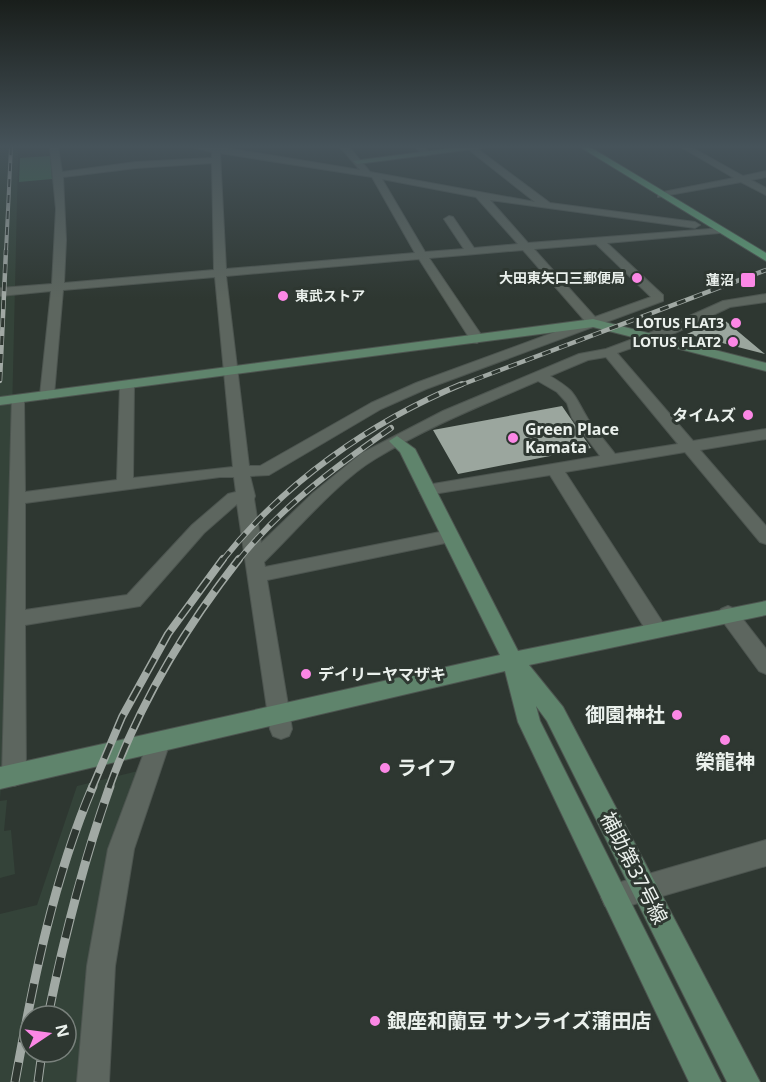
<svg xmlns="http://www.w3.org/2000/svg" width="766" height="1082" font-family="'Noto Sans','Noto Sans JP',sans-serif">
  <rect width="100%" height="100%" fill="#2e3731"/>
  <path fill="#344339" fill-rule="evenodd" d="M0 147H18V161L4 752 0 799Z
    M142 770 84 1082H0V914L37 905 77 786ZM30 1016H66V1052H30Z
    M7 800 4 831 11 830 15 874 0 878V801Z"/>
  <path fill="#3b694b" d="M50 156 52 179 19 182 20 158Z"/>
  <path fill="#9ba69e" d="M722 318 765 354 687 334Z
    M562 406 591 448 458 474 433 430Z"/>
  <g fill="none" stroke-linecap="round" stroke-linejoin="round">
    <defs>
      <path id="street" d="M50 147H58L62 172 136 162 212 158V152L192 147H220L360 170 340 147H349L370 172 535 202 468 149 475 147 550 203 695 222 700 225 695 228 490 200 528 243 723 228 724 230 719 233 607 243 663 295V301L426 389 381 409 269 475 250 476 255 496 254 499 261 543 313 493 362 453 443 411 579 354 606 349 665 327 723 301 766 294V302L730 307 675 333 617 353 693 441 766 429V439L700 450 766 526V544L760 542 685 452 565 472 663 623 666 629 663 635 656 637 649 635 550 475 427 495 421 494 419 490 421 486 427 485 600 456 572 418 567 403 557 392 538 381C483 405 427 427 375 459 338 481 296 531 264 562L265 567 450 530 456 532 459 536 456 540 450 542 267 580 292 729 289 736 281 739 273 736 270 729 237 504 204 533 140 606 25 625 26 775 22 783 14 786 6 783 2 775 12 396H22L24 399 25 492 117 480 120 385 127 381 134 385 133 478 233 467 215 277 63 290 54 395 47 399 40 395 51 291 0 296V288L52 284 56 209ZM220 153 372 177 415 253 226 269ZM212 163 214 270 64 283 66 240 63 177 136 168ZM382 179 476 197 518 244 474 248 453 217 449 216 444 219 464 249 425 252ZM596 244 651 297 595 317 534 249ZM523 250 585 321 416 383 371 403 260 466H249L226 276 419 259 472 342 477 343 484 339 429 258ZM606 357 678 444 615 454C606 442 596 431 588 419 573 394 577 392 550 376L588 360ZM220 477H234L236 492 228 494 192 525 127 595 25 610V503Z
        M415 147H424L431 154 424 156Z
        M681 147H691L743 176 766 171V177L751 180 766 188V195L741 182 658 197V193L734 178Z
        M728 606 735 609 766 649V674L759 671 721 619 718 614 721 609Z
        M159 732 167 735 170 742 134 849 115 966 109 1082H77L87 966 108 849 148 742 151 735Z
        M766 840V866L614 910 605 906 601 897 605 888 614 884Z"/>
      <path id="secondary" d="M460 147H489L357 164 353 161Z
        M593 319 766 363V371L593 327 0 405V397Z
        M397 436 415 449 518 651 766 601V615L529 665 563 707 760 1082H727L547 721 536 706 540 721 721 1082H689L518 722 505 671 0 789V767L500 655 400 452 389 441Z"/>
      <path id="primary" d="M580 147H590L766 253V261Z"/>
    </defs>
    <use href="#street" stroke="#4d5550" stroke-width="2"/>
    <use href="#secondary" stroke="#4d5550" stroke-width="2"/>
    <use href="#primary" stroke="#4d5550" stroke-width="2"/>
    <use href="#street" fill="#5d665f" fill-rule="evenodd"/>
    <use href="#secondary" fill="#5f846c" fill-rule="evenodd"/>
    <use href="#primary" fill="#61a379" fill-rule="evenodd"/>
    <defs>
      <path id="rail-far4" d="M6 251 11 147"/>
      <path id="rail-far3" d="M0 381 6 250
        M458 386 766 270"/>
      <path id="rail-far2" d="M222 561C284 483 370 422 462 384
        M238 561C281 507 335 467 391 428"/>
      <path id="rail-far1" d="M92 788 122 717 168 634 223 559
        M109 788C139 704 184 629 239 559"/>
      <path id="rail" d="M48 1016C64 938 83 862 110 786
        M15 1082C33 982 53 880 93 786
        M38 1082 42 1052"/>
    </defs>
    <use href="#rail-far4" stroke="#a1a9a4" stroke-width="4"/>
    <use href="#rail-far3" stroke="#a1a9a4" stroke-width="4.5"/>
    <use href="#rail-far2" stroke="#a1a9a4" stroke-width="6"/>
    <use href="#rail-far1" stroke="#a1a9a4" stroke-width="8"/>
    <use href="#rail" stroke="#a1a9a4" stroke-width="9"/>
    <use href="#rail-far4" stroke="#2e3731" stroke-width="2" stroke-dasharray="8" stroke-linecap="butt"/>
    <use href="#rail-far3" stroke="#2e3731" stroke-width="3" stroke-dasharray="9" stroke-linecap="butt"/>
    <use href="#rail-far2" stroke="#2e3731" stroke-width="4" stroke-dasharray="12" stroke-linecap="butt"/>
    <use href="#rail-far1" stroke="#2e3731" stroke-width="5" stroke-dasharray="16" stroke-linecap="butt"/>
    <use href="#rail" stroke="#2e3731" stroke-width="7" stroke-dasharray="20" stroke-linecap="butt"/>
  </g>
  <linearGradient id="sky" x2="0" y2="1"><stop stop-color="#191e1b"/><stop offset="0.49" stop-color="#46535a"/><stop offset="1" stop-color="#46535a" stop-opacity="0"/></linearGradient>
  <rect width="766" height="299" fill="url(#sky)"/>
  <g fill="#fb87e5" stroke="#2e3731" stroke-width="2">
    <circle cx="637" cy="278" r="6"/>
    <rect x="740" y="272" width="16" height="16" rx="3"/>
    <circle cx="283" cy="296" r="6"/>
    <circle cx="736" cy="323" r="6"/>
    <circle cx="733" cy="342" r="6"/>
    <circle cx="748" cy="415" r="6"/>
    <circle cx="513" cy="438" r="6"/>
    <circle cx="306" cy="674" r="6"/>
    <circle cx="677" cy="715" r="6"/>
    <circle cx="725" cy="740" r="6"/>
    <circle cx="385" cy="768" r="6"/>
    <circle cx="375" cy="1021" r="6"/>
  </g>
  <g text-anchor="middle" stroke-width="6" stroke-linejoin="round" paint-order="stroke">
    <g font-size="14" font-weight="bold" fill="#eaf0ec" stroke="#2e3731" text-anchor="end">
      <text x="625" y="283">大田東矢口三郵便局</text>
      <text x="734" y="285">蓮沼</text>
      <text x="295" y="301" text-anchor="start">東武ストア</text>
      <text x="724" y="328">LOTUS FLAT3</text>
      <text x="721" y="347">LOTUS FLAT2</text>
    </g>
    <g font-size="16" font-weight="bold" fill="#eaf0ec" stroke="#2e3731" text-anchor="start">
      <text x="736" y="421" text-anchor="end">タイムズ</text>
      <text x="525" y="435">Green Place<tspan x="525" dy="18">Kamata</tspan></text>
      <text x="318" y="680">デイリーヤマザキ</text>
    </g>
    <g font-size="20" font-weight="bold" fill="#eaf0ec" stroke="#2e3731" text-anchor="start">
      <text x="665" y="722" text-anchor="end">御園神社</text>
      <text x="725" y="769" text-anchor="middle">榮龍神</text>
      <text x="397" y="775">ライフ</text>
      <text x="387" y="1028">銀座和蘭豆 サンライズ蒲田店</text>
    </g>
    <g font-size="20" fill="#eaf0ec" stroke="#2e3731">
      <text transform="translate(634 868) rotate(63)" y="7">補助第37号線</text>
    </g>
  </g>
  <g transform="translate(48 1034) rotate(77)"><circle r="28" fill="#2e3731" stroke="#79817c" stroke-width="1.5"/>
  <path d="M0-4.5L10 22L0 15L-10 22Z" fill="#fb87e5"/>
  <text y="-9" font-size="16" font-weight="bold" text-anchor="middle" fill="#eaf0ec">N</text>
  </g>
</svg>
